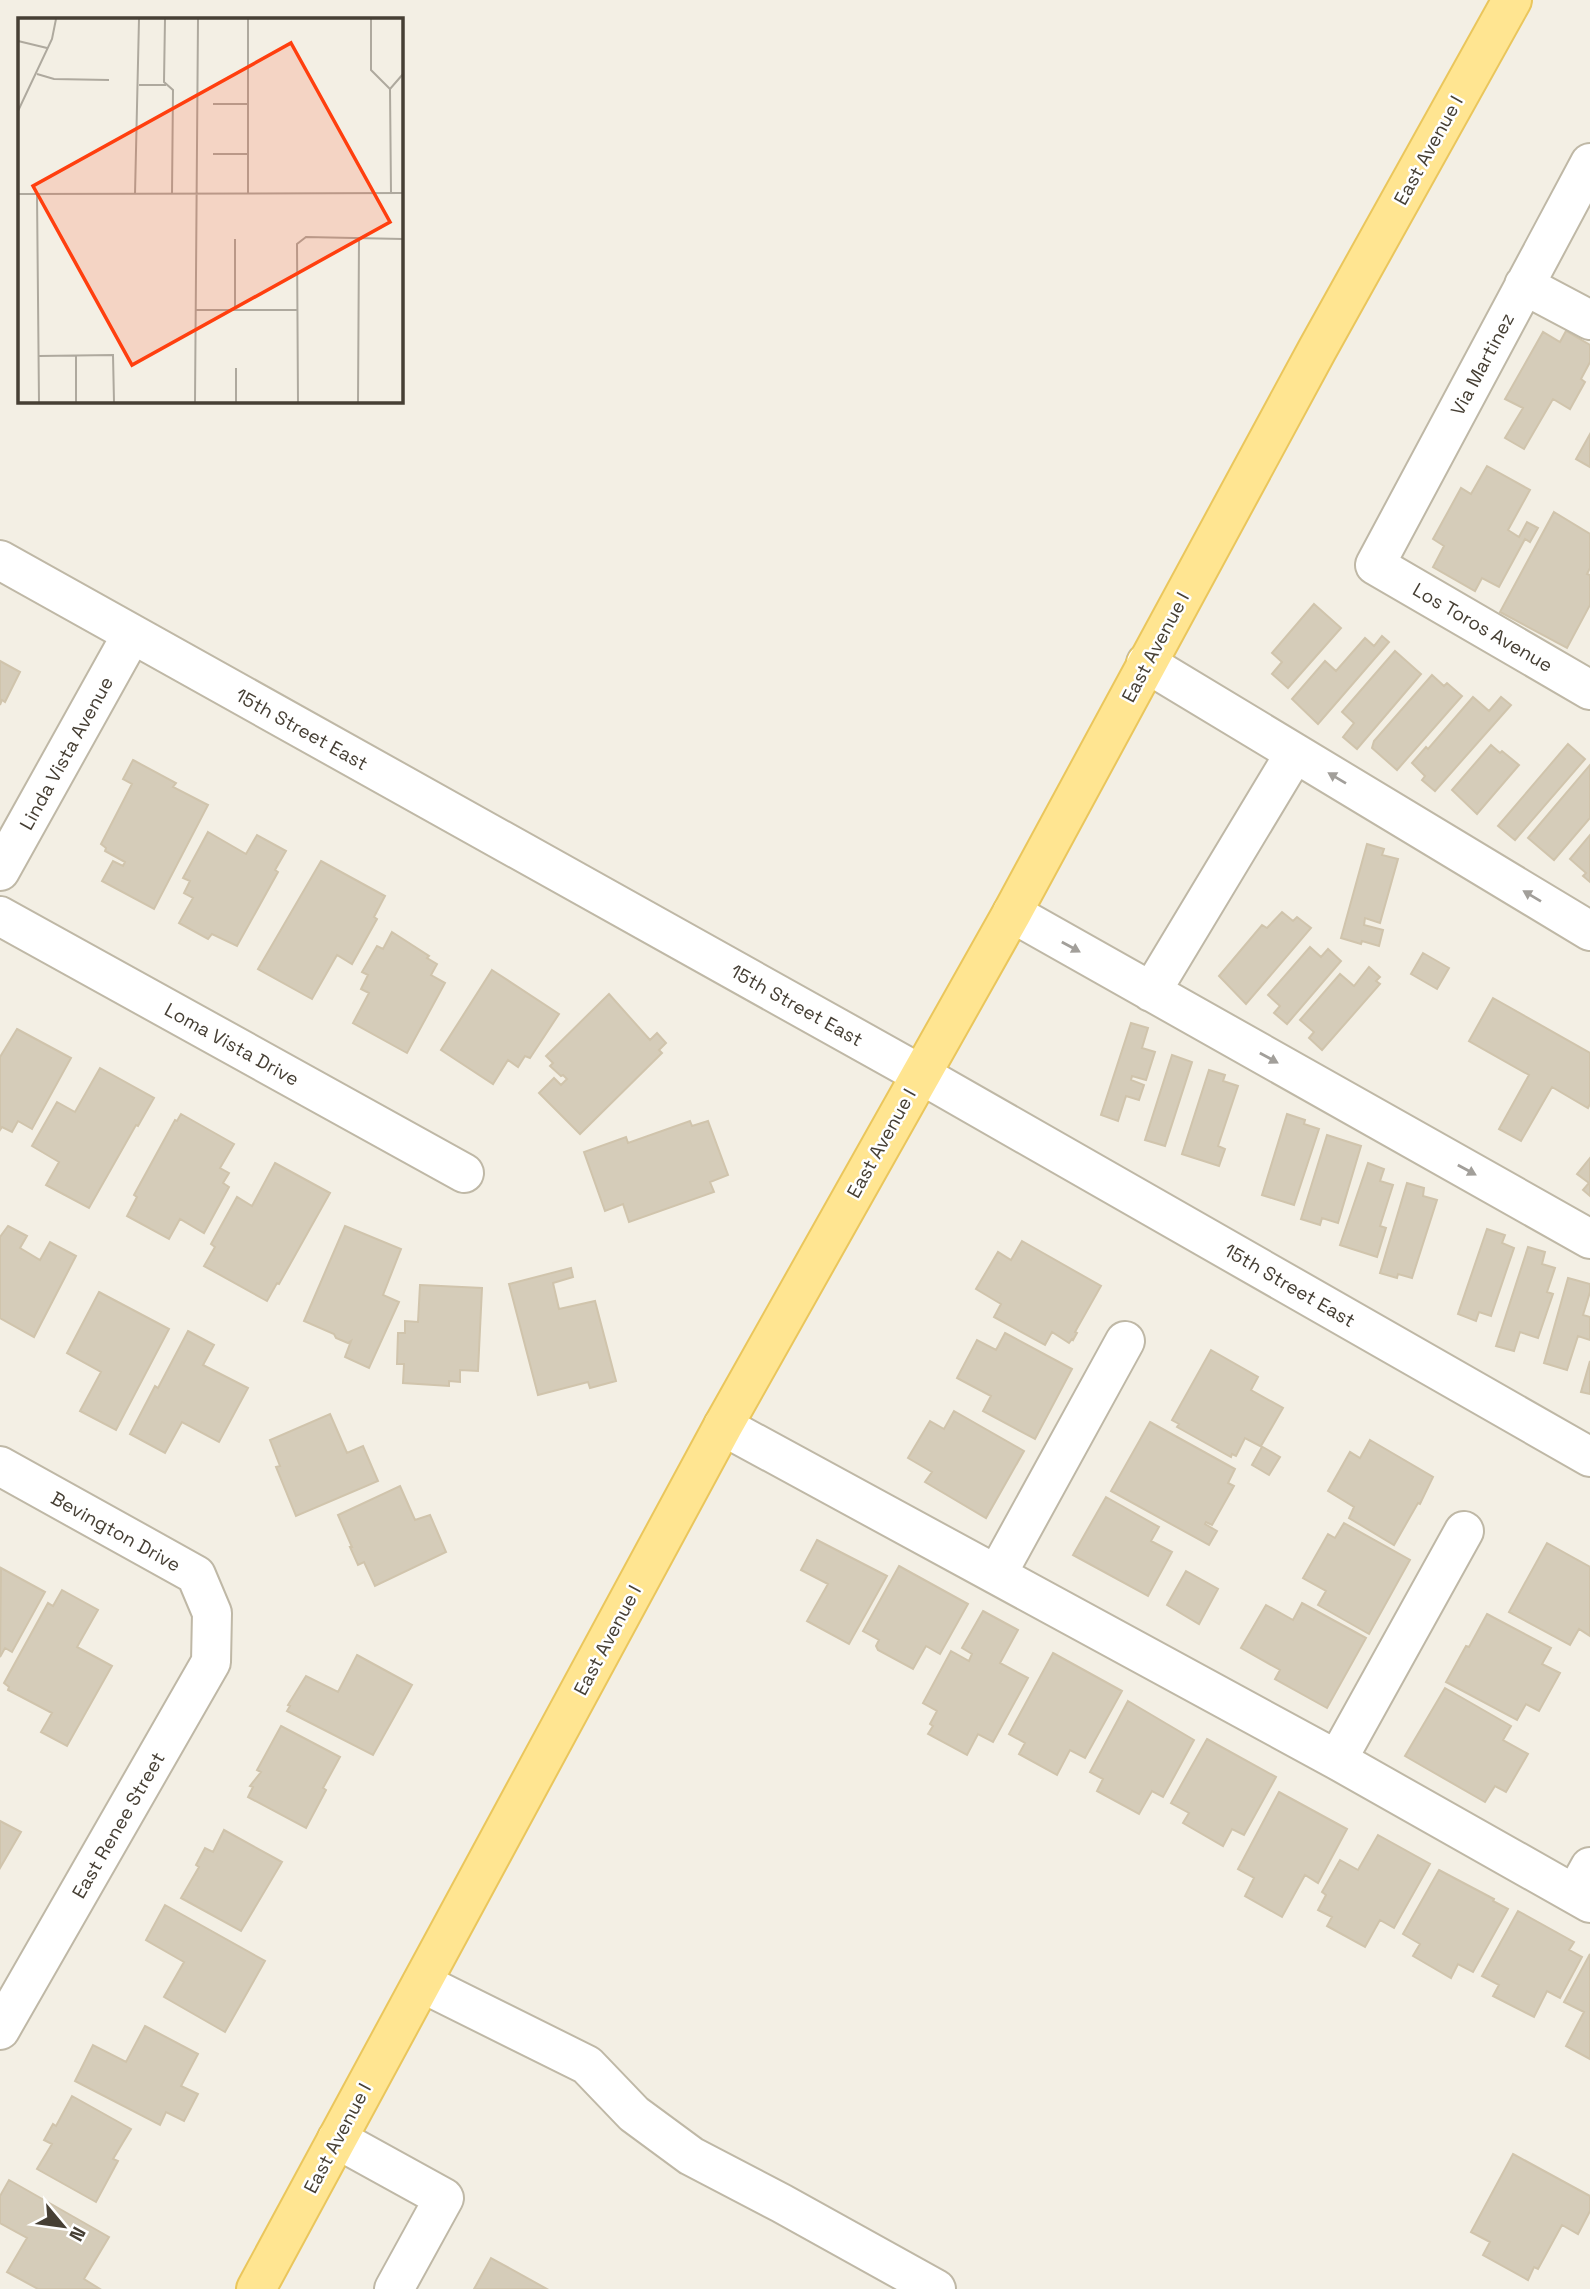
<svg xmlns="http://www.w3.org/2000/svg" width="1590" height="2289" font-family="'Space Grotesk',sans-serif">
  <rect width="100%" height="100%" fill="#f3efe4"/>
  <path fill="#d5ccb9" stroke="#d0c4ac" stroke-width="2" d="M1566 331 1590 345V362L1581 379 1585 382 1570 409 1553 399 1524 449 1505 438 1523 408 1505 399 1543 332 1560 342Z
    M1590 434V467L1576 459Z
    M1487 466 1530 490 1508 530 1519 537 1527 522 1538 528 1530 542 1525 539 1499 587 1482 578 1475 591 1433 567 1444 546 1433 539 1461 488 1471 494Z
    M1554 512 1590 534V568L1587 574 1590 575V605L1567 648 1500 612Z
    M1314 604 1341 628 1288 688 1272 674 1282 662 1272 653Z
    M1382 636 1389 642 1318 724 1292 699 1325 661 1336 671 1365 638 1374 646Z
    M1395 651 1421 674 1357 749 1343 737 1354 723 1342 712Z
    M0 661 20 672 5 702 2 700 0 705Z
    M1432 675 1444 686 1447 683 1462 696 1397 770 1372 748 1374 741Z
    M1473 697 1489 711 1501 697 1511 705 1435 791 1422 780 1425 776 1412 763 1426 747 1428 749Z
    M1568 744 1585 759 1515 840 1498 826Z
    M1491 745 1500 753 1502 751 1519 765 1477 814 1452 790Z
    M133 760 176 783 173 787 208 805 154 909 102 881 113 861 123 866 125 862 105 851 106 848 101 844 132 784 123 779Z
    M1590 765V818L1554 860 1528 838Z
    M208 832 246 854 257 835 286 851 275 870 278 872 237 946 212 934 208 939 179 923 193 898 184 893 190 881 183 878Z
    M1590 835V882L1583 876 1586 873 1570 859Z
    M1367 844 1384 849 1382 855 1398 859 1380 923 1365 918 1364 925 1383 930 1379 946 1362 941 1361 944 1341 938Z
    M321 861 385 896 374 917 377 919 352 964 337 955 312 999 258 969Z
    M1282 912 1293 921 1297 917 1311 928 1246 1004 1219 976 1262 925 1267 928Z
    M392 932 429 956 427 958 437 964 431 975 445 983 407 1053 353 1023 369 993 361 989 368 975 362 972 377 946 383 949Z
    M1310 947 1321 957 1328 949 1341 961 1287 1024 1274 1013 1280 1006 1268 995Z
    M1423 953 1449 968 1437 989 1411 974Z
    M1369 967 1380 977 1376 981 1380 984 1322 1050 1309 1038 1314 1032 1300 1020 1340 974 1354 986Z
    M492 970 559 1014 530 1058 525 1056 518 1067 508 1060 493 1084 441 1050Z
    M609 994 650 1040 657 1033 666 1043 659 1050 662 1053 580 1134 539 1093 554 1078 561 1085 567 1079 563 1075 561 1076 550 1066 553 1063 546 1056Z
    M1493 998 1590 1053V1104L1588 1108 1552 1087 1521 1141 1499 1129 1529 1075 1469 1041Z
    M1131 1023 1148 1028 1142 1048 1155 1052 1146 1080 1132 1076 1131 1080 1144 1085 1139 1100 1126 1096 1118 1121 1101 1115Z
    M17 1029 71 1058 32 1129 18 1121 12 1132 2 1127 0 1130V1057Z
    M1172 1055 1192 1062 1165 1146 1145 1140Z
    M100 1068 154 1098 138 1126 136 1125 89 1208 46 1185 59 1162 32 1146 57 1102 75 1112Z
    M1209 1070 1225 1075 1223 1081 1238 1086 1218 1146 1225 1149 1219 1166 1182 1154Z
    M181 1114 234 1144 220 1168 229 1173 223 1183 229 1187 204 1233 180 1219 169 1239 127 1216 137 1197 134 1195 175 1120 177 1121Z
    M1287 1114 1305 1120 1304 1124 1319 1129 1294 1205 1262 1195Z
    M690 1121 692 1126 708 1121 728 1175 710 1182 714 1192 629 1222 623 1204 605 1211 584 1152 626 1137 628 1143Z
    M1327 1135 1361 1146 1338 1223 1322 1218 1320 1225 1301 1219Z
    M1590 1158V1196L1583 1190 1589 1183 1577 1174Z
    M275 1163 330 1193 279 1284 277 1283 267 1301 204 1266 215 1247 211 1244 237 1197 252 1206Z
    M1368 1163 1384 1169 1380 1181 1393 1185 1380 1226 1386 1228 1377 1257 1340 1245Z
    M1407 1183 1424 1188 1423 1196 1437 1200 1412 1278 1398 1274 1397 1278 1380 1273Z
    M8 1226 27 1236 20 1248 40 1260 50 1242 76 1256 34 1337 0 1318V1237Z
    M345 1226 401 1249 383 1295 399 1302 369 1368 345 1357 351 1341 348 1343 336 1338 334 1334 304 1321Z
    M1487 1229 1505 1235 1502 1243 1514 1248 1491 1316 1479 1312 1476 1321 1458 1314Z
    M1022 1241 1101 1286 1075 1332 1077 1333 1073 1340 1072 1339 1069 1343 1052 1332 1045 1345 994 1317 1001 1304 976 1289 998 1252 1011 1260Z
    M1528 1247 1545 1252 1542 1264 1555 1268 1547 1292 1553 1294 1538 1338 1520 1332 1514 1351 1496 1346Z
    M571 1268 573 1277 553 1283 559 1309 595 1301 616 1381 590 1388 588 1382 538 1395 509 1284Z
    M1568 1278 1590 1284V1292L1583 1315 1590 1317V1340L1578 1336 1567 1370 1544 1363Z
    M420 1285 482 1288 478 1371 460 1370V1382L449 1381V1386L403 1383 404 1364H397L398 1333H405V1321L418 1322Z
    M99 1292 169 1329 116 1430 80 1411 101 1372 67 1353Z
    M188 1331 214 1345 203 1365 248 1388 219 1442 182 1422 165 1453 130 1434 155 1386 158 1388Z
    M1005 1333 1072 1369 1035 1439 983 1411 991 1396 957 1378 977 1340 996 1350Z
    M1211 1350 1258 1377 1251 1390 1283 1408 1261 1446 1280 1457 1269 1475 1252 1465 1262 1447 1245 1438 1236 1456 1232 1454 1231 1457 1177 1427 1179 1424 1172 1420Z
    M1590 1361V1394L1581 1392Z
    M954 1411 1024 1451 986 1518 925 1482 932 1472 908 1458 930 1421 944 1429Z
    M330 1414 347 1453 363 1446 378 1481 296 1516 276 1467 280 1466 270 1440Z
    M1150 1422 1235 1469 1228 1483 1234 1486 1212 1525 1206 1522 1205 1524 1217 1531 1209 1545 1111 1491Z
    M1370 1440 1433 1477 1420 1504 1418 1503 1394 1545 1349 1518 1354 1507 1328 1491 1350 1452 1360 1458Z
    M400 1486 415 1520 430 1515 446 1552 375 1586 364 1562 358 1565 350 1547H352L338 1515Z
    M1106 1497 1159 1527 1151 1541 1172 1552 1148 1596 1073 1555Z
    M1344 1523 1410 1560 1369 1634 1318 1605 1326 1591 1303 1578 1328 1534 1335 1538Z
    M817 1540 887 1576 849 1644 807 1621 828 1584 801 1570Z
    M1547 1543 1590 1567V1636L1579 1629 1570 1645 1509 1612Z
    M899 1566 968 1604 940 1654 926 1646 913 1669 878 1650 876 1646 879 1640 863 1631Z
    M1 1568 45 1592 12 1652 5 1648 0 1657Z
    M1186 1571 1218 1589 1199 1624 1167 1605Z
    M62 1590 98 1610 77 1647 112 1666 67 1746 41 1732 52 1713 8 1690 9 1687 4 1683 48 1603 53 1606Z
    M1302 1603 1366 1638 1327 1708 1275 1679 1280 1670 1241 1648 1266 1605 1293 1620Z
    M983 1611 1018 1630 1000 1663 1028 1678 993 1742 978 1734 967 1755 928 1734 933 1726 930 1724 937 1711 923 1703 951 1651 969 1661 972 1654 962 1648Z
    M1487 1614 1551 1648 1542 1664 1560 1673 1539 1711 1526 1704 1517 1720 1446 1682 1466 1646 1469 1647Z
    M1053 1653 1122 1691 1085 1758 1070 1750 1057 1775 1019 1754 1025 1743 1009 1734Z
    M357 1655 412 1685 373 1755 287 1711 290 1706 288 1705 306 1676 338 1692Z
    M1445 1688 1511 1726 1503 1740 1528 1754 1506 1792 1495 1786 1485 1802 1405 1756Z
    M1128 1701 1194 1740 1163 1797 1152 1791 1139 1814 1097 1791 1103 1779 1090 1772Z
    M281 1726 340 1757 323 1788 326 1790 306 1828 248 1797 253 1787 250 1786 261 1772 257 1770Z
    M1207 1739 1276 1777 1244 1835 1232 1829 1223 1846 1183 1823 1189 1813 1171 1803Z
    M1279 1792 1347 1829 1318 1883 1305 1875 1282 1917 1245 1896 1254 1878 1238 1869Z
    M0 1821 21 1832 0 1868Z
    M224 1830 282 1862 241 1931 181 1898 199 1867 196 1865 205 1848 213 1852Z
    M1378 1835 1430 1864 1394 1928 1380 1920 1365 1947 1327 1926 1332 1917 1318 1910 1326 1895 1322 1892 1340 1860 1358 1870Z
    M1439 1870 1494 1899 1493 1901 1508 1909 1473 1972 1458 1964 1451 1978 1413 1956 1420 1944 1403 1934Z
    M165 1905 265 1961 225 2032 164 1997 184 1962 146 1940Z
    M1518 1911 1574 1942 1569 1950 1582 1957 1560 1998 1547 1991 1534 2017 1493 1996 1499 1985 1482 1976Z
    M1590 1954V2059L1566 2046 1584 2012 1564 2002Z
    M145 2026 198 2054 181 2086 198 2094 184 2121 166 2112 160 2125 75 2081 93 2045 126 2062Z
    M72 2096 131 2129 113 2159 118 2161 96 2202 37 2169 52 2144 44 2140 53 2124 56 2126Z
    M1513 2154 1590 2196V2211L1578 2234 1562 2225 1538 2269 1534 2267 1528 2280 1483 2255 1490 2242 1471 2232Z
    M9 2180 109 2237 84 2279 100 2289H38L7 2272 27 2238 0 2223V2196Z
    M491 2258 547 2289H474Z"/>
  <g fill="none" stroke-linecap="round" stroke-linejoin="round">
    <defs>
      <path id="minor" d="M1590 163 1375 565 1590 690
        M1524 285 1590 320
        M0 560 920 1074 1590 1457
        M1146 663 1590 931
        M0 871 132 634
        M1012 913 1590 1239
        M0 916 464 1173
        M1151 992 1295 753
        M723 1426 1337 1760 1590 1903
        M0 1466 196 1575 212 1613 211 1662 0 2030
        M997 1574 1125 1341
        M1337 1760 1464 1531
        M1575 1894 1590 1867
        M422 1983 587 2065 634 2114 691 2156 781 2203 936 2289
        M337 2139 444 2198 394 2289"/>
      <path id="major" d="M256 2289 723 1426 1012 913 1317 350 1512 0"/>
    </defs>
    <use href="#minor" stroke="#bfb8a6" stroke-width="42"/>
    <use href="#major" stroke="#eac65c" stroke-width="42"/>
    <use href="#minor" stroke="#fff" stroke-width="38"/>
    <use href="#major" stroke="#ffe591" stroke-width="38"/>
  </g>
  <defs><path id="oneway-solid" d="M-6-.8H1V-3.2L6.5 0L1 3.2V.8H-6Z" transform="scale(1.75)"/></defs>
  <g fill="#a29f9a">
    <use href="#oneway-solid" transform="translate(1337 778) rotate(-149)"/>
    <use href="#oneway-solid" transform="translate(1532 896) rotate(-149)"/>
    <use href="#oneway-solid" transform="translate(1071 947) rotate(29)"/>
    <use href="#oneway-solid" transform="translate(1269 1058) rotate(29)"/>
    <use href="#oneway-solid" transform="translate(1467 1170) rotate(29)"/>
  </g>
  <g text-anchor="middle" stroke-width="5" stroke-linejoin="round" paint-order="stroke">
    <g font-size="19" fill="#463f34" stroke="#fff">
      <text transform="translate(1428 150) rotate(-61)" y="7">East Avenue I</text>
      <text transform="translate(1482 364) rotate(-62)" y="7">Via Martinez</text>
      <text transform="translate(1483 627) rotate(30)" y="7">Los Toros Avenue</text>
      <text transform="translate(1155 647) rotate(-62)" y="7">East Avenue I</text>
      <text transform="translate(302 729) rotate(29)" y="7">15th Street East</text>
      <text transform="translate(66 753) rotate(-61)" y="7">Linda Vista Avenue</text>
      <text transform="translate(797 1005) rotate(29)" y="7">15th Street East</text>
      <text transform="translate(232 1044) rotate(29)" y="7">Loma Vista Drive</text>
      <text transform="translate(881 1143) rotate(-61)" y="7">East Avenue I</text>
      <text transform="translate(1290 1285) rotate(30)" y="7">15th Street East</text>
      <text transform="translate(116 1531) rotate(29)" y="7">Bevington Drive</text>
      <text transform="translate(607 1640) rotate(-62)" y="7">East Avenue I</text>
      <text transform="translate(118 1825) rotate(-60)" y="7">East Renee Street</text>
      <text transform="translate(337 2138) rotate(-62)" y="7">East Avenue I</text>
    </g>
  </g>
  <g transform="translate(18 18)">
    <rect width="385" height="385" fill="#f3efe4"/>
    <path fill="none" stroke="#aea99e" stroke-width="2" d="M147 1 146 64 155 72 154 176M353 1V52L372 71 385 56M0 23 29 30M19 56 36 61 91 62M121 67H148M372 71 373 175M195 86H229M0 93 34 21 38 1M195 136H229M0 176 385 175M19 176 21 384M117 176 121 1M230 176V1M217 221V292M177 292H279M58 337V384M21 338 95 337 96 384M218 350V384M177 384 180 1M280 384 279 226 288 219 385 221M340 384 341 220"/>
    <path fill="#ff3f0f" fill-opacity="0.15" stroke="#ff3f0f" stroke-width="3.5" d="M273 25 372 204 114 347 15 168Z"/>
    <rect width="385" height="385" fill="none" stroke="#463f34" stroke-width="3.5"/>
  </g>
  <g transform="translate(63 2226) rotate(119)" stroke="#ffffff" stroke-width="5" paint-order="stroke">
  <path d="M0-5L12 26L0 18L-12 26Z" fill="#463f34"/>
  <text y="-10" font-size="19" font-weight="bold" text-anchor="middle" fill="#463f34">N</text>
  </g>
</svg>
